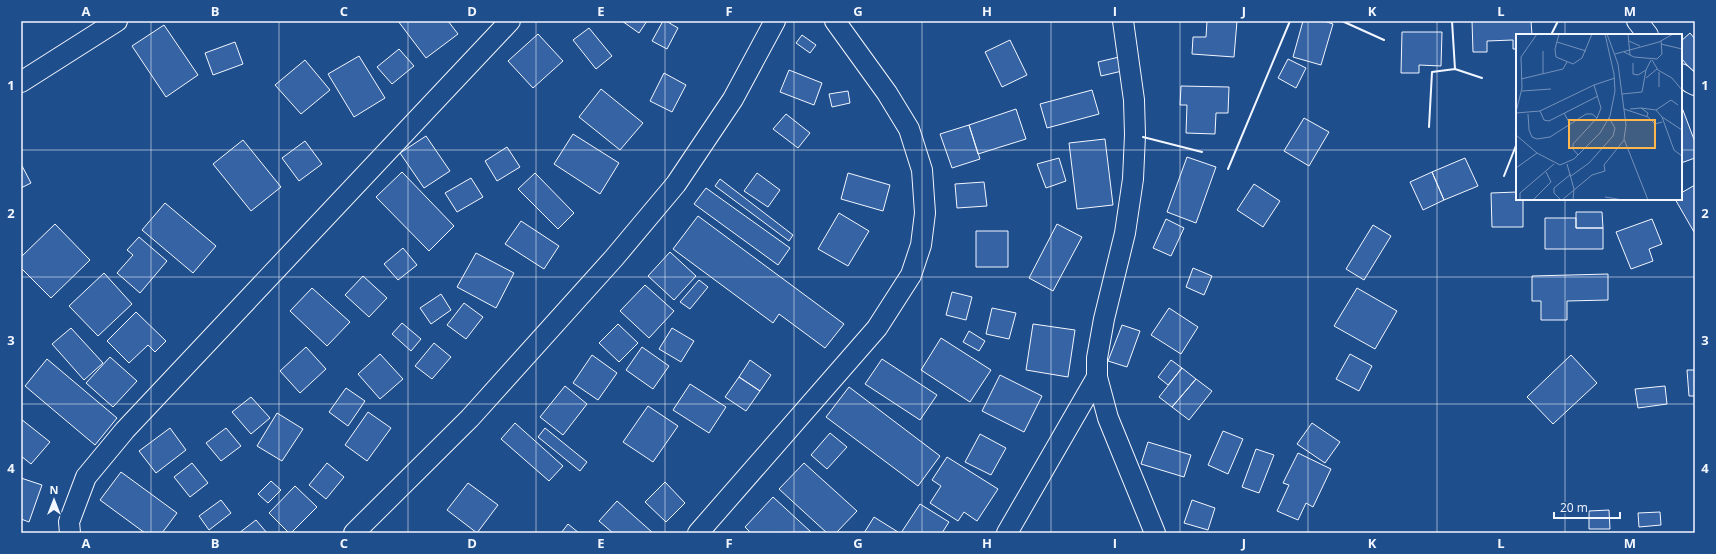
<svg xmlns="http://www.w3.org/2000/svg" width="1716" height="554" font-family="'Open Sans',sans-serif">
  <rect width="100%" height="100%" fill="#1f4e8c"/>
  <path fill="#3563a3" stroke="#f2f6ff" d="M398 21H448L458 34 426 58Z
    M622 21H647L639 33Z
    M663 21H666L678 28 667 49 652 41Z
    M1207 21H1237L1234 57 1192 54 1193 37H1206Z
    M1303 21H1324L1333 24 1321 65 1293 57Z
    M1472 21H1531L1532 35H1517V49H1513V40L1487 41V52H1473Z
    M164 25 198 75 166 97 132 46Z
    M589 28 612 56 596 69 573 40Z
    M1402 32H1442L1441 66 1419 65V73H1401Z
    M1690 33 1695 39V74L1681 58V41Z
    M538 34 563 61 533 88 508 61Z
    M802 35 816 45 810 53 796 43Z
    M1010 40 1027 75 1002 87 985 52Z
    M235 42 243 64 213 75 205 53Z
    M399 49 414 66 392 84 377 67Z
    M359 56 385 98 354 117 328 74Z
    M1119 57 1122 71 1101 76 1098 62Z
    M1288 59 1306 68 1296 88 1278 78Z
    M305 60 330 90 301 114 275 85Z
    M789 70 822 83 814 105 780 92Z
    M664 73 686 85 672 112 650 101Z
    M1181 86 1229 87 1228 113H1216L1215 134 1186 133 1187 105H1180Z
    M601 89 643 123 620 150 579 117Z
    M1092 90 1099 114 1047 128 1040 104Z
    M848 91 850 103 832 107 829 94Z
    M1681 105 1695 142V158L1681 163Z
    M1016 109 1026 139 978 154 969 125Z
    M786 114 810 133 798 148 773 129Z
    M1304 118 1329 132 1309 166 1284 151Z
    M969 125 980 159 952 168 940 134Z
    M573 134 619 163 600 194 554 164Z
    M426 136 450 171 424 188 400 153Z
    M1105 139 1113 205 1077 209 1069 143Z
    M243 140 281 187 251 211 213 164Z
    M305 141 322 164 299 181 282 158Z
    M507 147 520 167 497 181 485 161Z
    M1187 157 1216 167 1196 223 1167 212Z
    M1059 158 1066 181 1046 188 1037 164Z
    M1465 158 1478 186 1444 200 1432 172Z
    M21 164 31 183 21 188Z
    M402 172 454 226 429 251 376 197Z
    M1432 172 1444 200 1423 210 1410 182Z
    M535 173 574 213 558 229 518 189Z
    M757 173 780 190 768 207 744 191Z
    M848 173 890 185 883 211 841 199Z
    M471 178 483 197 457 212 445 193Z
    M720 179 793 235 789 241 715 186Z
    M984 182 987 206 957 208 955 184Z
    M1254 184 1280 201 1263 227 1237 210Z
    M1695 185V231L1694 232 1675 199H1681V193Z
    M706 188 790 248 778 265 694 204Z
    M1517 192V199H1523V227H1492L1491 193Z
    M165 203 216 246 193 273 142 230Z
    M1576 212H1602L1603 228H1576Z
    M839 213 869 231 848 266 818 249Z
    M698 216 844 324 825 348 779 314 773 323 673 249Z
    M1545 218H1576V228H1603V249H1545Z
    M1166 219 1184 228 1171 256 1153 248Z
    M1652 219 1662 244 1649 249 1653 261 1631 269 1616 232Z
    M521 221 559 246 544 269 505 244Z
    M55 224 90 260 51 298 21 268V257Z
    M1057 224 1082 237 1053 291 1029 278Z
    M1373 225 1391 236 1364 280 1346 269Z
    M976 231H1008V267H976Z
    M139 237 167 261 140 293 117 273 133 255 127 250Z
    M403 248 417 265 398 280 384 264Z
    M670 252 696 276 674 300 648 276Z
    M476 253 514 273 496 308 457 287Z
    M1193 268 1212 276 1204 295 1186 287Z
    M104 273 132 304 98 336 69 306Z
    M1608 274V300L1567 301V320H1541V301H1532V276Z
    M363 276 387 298 369 317 345 295Z
    M699 280 708 287 690 309 680 302Z
    M645 285 674 311 649 338 620 311Z
    M312 288 350 322 327 346 290 311Z
    M1357 288 1397 311 1375 349 1334 326Z
    M952 292 972 297 966 320 946 315Z
    M441 294 451 310 431 324 420 308Z
    M464 303 483 317 466 339 447 325Z
    M992 308 1016 313 1009 339 986 334Z
    M1169 308 1198 327 1181 354 1151 335Z
    M136 312 166 341 155 352 148 345 129 363 107 341Z
    M402 323 421 339 411 351 392 334Z
    M618 324 638 343 619 362 599 343Z
    M1033 324 1075 330 1068 377 1026 370Z
    M1122 325 1140 331 1127 367 1108 361Z
    M71 328 103 363 84 380 52 344Z
    M672 328 694 341 681 362 659 349Z
    M969 331 985 341 979 351 963 342Z
    M941 338 991 370 970 402 921 370Z
    M434 343 451 357 432 379 415 366Z
    M306 347 326 369 300 393 280 371Z
    M642 347 669 366 653 389 626 370Z
    M380 354 403 379 380 399 358 374Z
    M1350 354 1372 366 1359 391 1336 379Z
    M592 355 617 373 598 400 573 383Z
    M1571 355 1597 383 1553 424 1527 397Z
    M110 357 137 381 113 407 86 383Z
    M47 359 117 418 95 445 25 386Z
    M882 359 937 395 920 420 865 384Z
    M750 360 771 375 760 391 739 377Z
    M1171 360 1182 368 1168 385 1158 377Z
    M1182 368 1196 379 1172 407 1159 397Z
    M1687 370H1695V396H1689Z
    M1000 375 1042 396 1024 432 982 411Z
    M739 377 760 391 746 411 725 397Z
    M1196 379 1212 391 1189 420 1172 407Z
    M690 384 726 407 709 433 673 410Z
    M565 386 587 404 563 435 540 417Z
    M1665 386 1667 404 1638 408 1635 389Z
    M849 387 940 456 918 486 826 417Z
    M346 388 365 401 348 426 329 412Z
    M251 397 270 418 251 434 232 412Z
    M648 406 678 426 653 462 623 442Z
    M368 412 391 428 367 461 345 445Z
    M277 413 303 429 282 461 257 446Z
    M21 419 50 442 31 464 21 456Z
    M515 423 563 466 549 481 501 439Z
    M1312 423 1340 442 1325 463 1297 444Z
    M170 428 186 450 156 473 139 451Z
    M226 428 241 446 221 461 206 443Z
    M545 428 587 462 580 471 538 437Z
    M1223 431 1243 439 1228 474 1208 465Z
    M830 433 847 447 827 469 811 455Z
    M980 434 1006 448 991 475 965 462Z
    M1148 442 1191 455 1184 477 1141 464Z
    M1256 449 1274 455 1259 493 1242 487Z
    M1298 453 1331 469 1313 507 1306 503 1298 520 1277 511 1289 485 1283 483Z
    M947 457 998 489 977 521 964 512 958 521 930 503 941 486 932 480Z
    M192 463 208 483 190 497 174 477Z
    M327 463 344 477 326 499 309 485Z
    M804 463 857 511 836 533H827L779 489Z
    M121 472 177 513 162 533H145L100 500Z
    M21 478 42 485 29 522 21 519Z
    M271 481 281 490 268 503 258 494Z
    M665 482 685 503 666 522 645 502Z
    M468 483 498 505 477 533 447 510Z
    M295 486 317 507 291 533H289L269 513Z
    M773 497 811 532 751 533 745 527Z
    M221 500 231 513 209 530 199 516Z
    M1192 500 1215 508 1208 530 1184 523Z
    M617 501 653 533H613L599 521Z
    M920 504 949 522 942 533H901Z
    M1609 510 1610 529H1589V511Z
    M1660 512 1661 525 1639 527 1638 513Z
    M874 517 898 532 897 533H864Z
    M256 520 267 533H239Z
    M568 524 579 533H561Z"/>
  <g fill="none" stroke-linecap="round" stroke-linejoin="round">
    <defs>
      <path id="minor" d="M1123 21 1134 100 1135 135 1133 179 1125 233 1104 319 1097 358V377L1108 418 1155 533
        M1637 21 1648 35
        M1681 74 1691 83 1695 85
        M21 82 117 21
        M70 533 69 522 86 477 125 430 510 21
        M354 533 470 418 614 258 676 184 733 99 775 21
        M698 533 877 328 911 275 921 245 925 213 922 170 909 129 887 93 835 21
        M1007 533 1097 377"/>
    </defs>
    <use href="#minor" stroke="#f2f6ff" stroke-width="22"/>
    <use href="#minor" stroke="#1f4e8c" stroke-width="20"/>
    <path stroke="#f2f6ff" stroke-width="2" d="M1342 21 1384 40
      M1452 21 1455 69 1482 78
      M1551 35 1558 21
      M1429 127 1432 72 1455 69
      M1143 137 1202 152
      M1228 169 1290 21
      M1504 176 1517 143"/>
  </g>
  <path fill="none" stroke="#f2f6ff" stroke-width="1" stroke-opacity="0.55" d="M151 21V533M279 21V533M408 21V533M536 21V533M665 21V533M794 21V533M922 21V533M1051 21V533M1180 21V533M1308 21V533M1437 21V533M1565 21V35M21 150H1517M1681 150H1695M1565 199V533M21 277H1695M21 404H1695"/>
  <g transform="translate(1516 34)">
    <rect width="166" height="166" fill="#1f4e8c"/>
    <path fill="none" stroke="#7391ba" stroke-width="1" d="M43 0 39 15 40 23 57 30 66 24 76 0M91 0 102 30 110 91 108 105 132 166M112 0 114 21M113 7 124 12M41 8 70 17M145 10 166 15M27 17V40M108 18 118 23 141 25 146 20 145 7M99 20 143 8 157 0M136 26 142 36 156 44 166 56M117 29V40L122 41 130 36 135 26M130 44 141 35M5 45 47 35 51 28M143 53V38M6 57 35 55M106 60 126 58 130 36M125 74 140 76 146 83M108 75 132 83 139 90 146 88M114 75 125 74 132 79 131 82M140 76 155 66 162 71M24 77 28 86 33 87 82 62M0 78 6 54 5 23 21 0M0 79 24 77 78 51 99 44M48 79 54 90M12 80 13 96 16 103 21 105 34 103 70 80H76L81 84 85 74 78 51M166 96 146 83 158 116 166 122M0 101 21 119 44 131 58 125 84 99 94 82 99 57 98 40 89 0M62 121 57 115V110L81 84M51 130 58 155 57 166M0 134 21 119M55 142 73 129 97 102 99 94 93 84M89 163 107 166M4 166V159L38 130M17 166 35 148 30 138M45 166 38 159V154L55 140M46 166 76 141 89 137 88 131 108 106"/>
    <path fill="#ffb74d" fill-opacity="0.15" stroke="#ffb74d" stroke-width="2" d="M53 86H139V114H53Z"/>
    <rect width="166" height="166" fill="none" stroke="#f2f6ff" stroke-width="2"/>
  </g>
  <rect width="1716" height="554" fill="none" stroke="#1f4e8c" stroke-width="44"/>
  <g transform="translate(54 500)" stroke="#1f4e8c" stroke-width="3" paint-order="stroke">
  <path d="M0-3L7 15L0 10L-7 15Z" fill="#f2f6ff"/>
  <text y="-6" font-size="11" font-weight="bold" text-anchor="middle" fill="#f2f6ff">N</text>
  </g>
  <path d="M1554 512v6h66v-6" fill="none" stroke="#f2f6ff" stroke-width="2"/>
  <text x="1560" y="512" font-size="12" fill="#f2f6ff" stroke="#1f4e8c" stroke-width="3" paint-order="stroke">20 m</text>
  <rect x="22" y="22" width="1672" height="510" fill="none" stroke="#f2f6ff" stroke-width="1.5"/>
  <g font-size="13" text-anchor="middle" font-weight="bold" fill="#f2f6ff">
    <text x="86" y="16">A</text>
    <text x="215" y="16">B</text>
    <text x="344" y="16">C</text>
    <text x="472" y="16">D</text>
    <text x="601" y="16">E</text>
    <text x="729" y="16">F</text>
    <text x="858" y="16">G</text>
    <text x="987" y="16">H</text>
    <text x="1115" y="16">I</text>
    <text x="1244" y="16">J</text>
    <text x="1372" y="16">K</text>
    <text x="1501" y="16">L</text>
    <text x="1630" y="16">M</text>
    <text x="11" y="90">1</text>
    <text x="1705" y="90">1</text>
    <text x="11" y="218">2</text>
    <text x="1705" y="218">2</text>
    <text x="11" y="345">3</text>
    <text x="1705" y="345">3</text>
    <text x="11" y="473">4</text>
    <text x="1705" y="473">4</text>
    <text x="86" y="548">A</text>
    <text x="215" y="548">B</text>
    <text x="344" y="548">C</text>
    <text x="472" y="548">D</text>
    <text x="601" y="548">E</text>
    <text x="729" y="548">F</text>
    <text x="858" y="548">G</text>
    <text x="987" y="548">H</text>
    <text x="1115" y="548">I</text>
    <text x="1244" y="548">J</text>
    <text x="1372" y="548">K</text>
    <text x="1501" y="548">L</text>
    <text x="1630" y="548">M</text>
  </g>
</svg>
